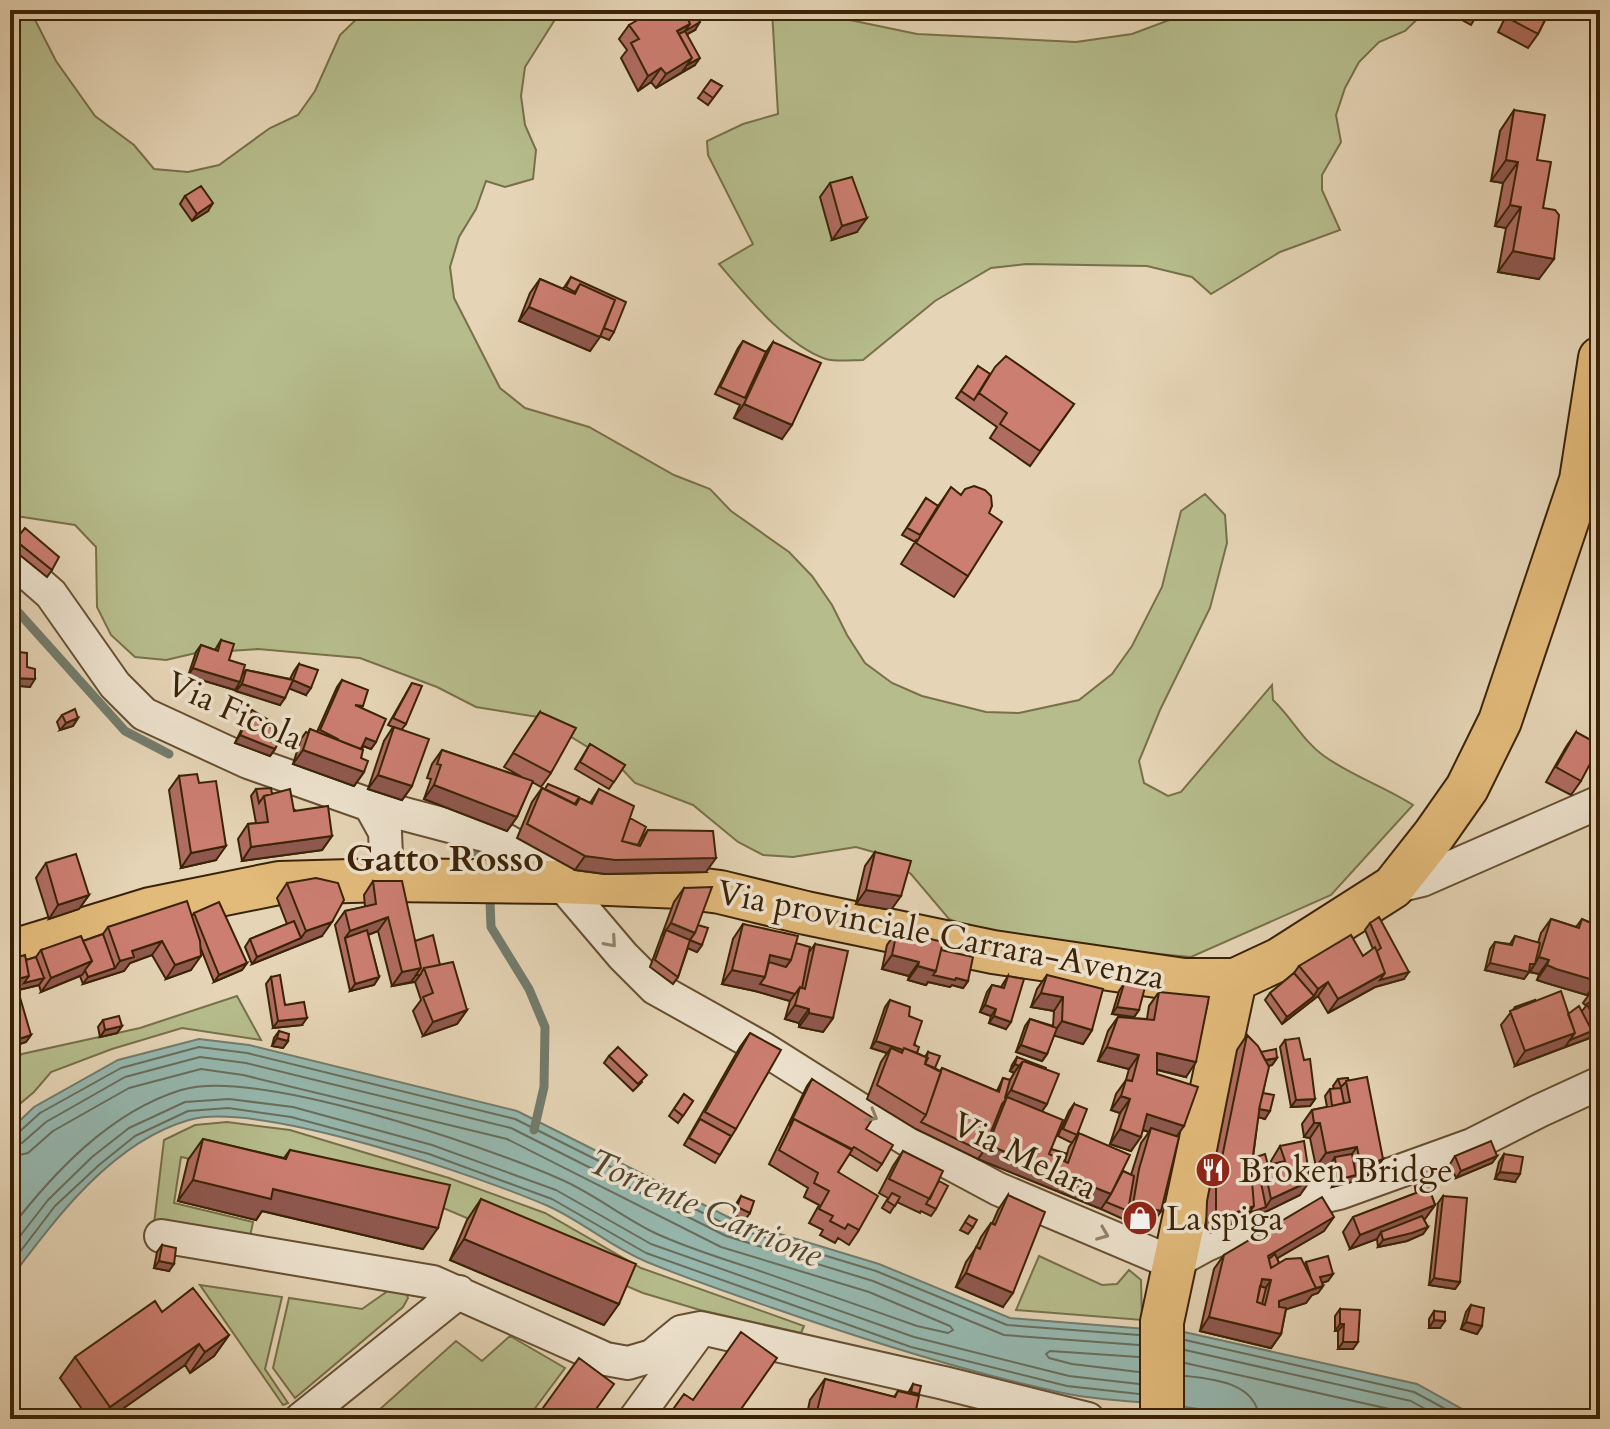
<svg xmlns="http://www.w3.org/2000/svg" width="1610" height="1429" font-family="Cardo,serif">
  <rect width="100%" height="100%" fill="#e5d4b5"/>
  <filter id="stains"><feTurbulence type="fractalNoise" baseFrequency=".0025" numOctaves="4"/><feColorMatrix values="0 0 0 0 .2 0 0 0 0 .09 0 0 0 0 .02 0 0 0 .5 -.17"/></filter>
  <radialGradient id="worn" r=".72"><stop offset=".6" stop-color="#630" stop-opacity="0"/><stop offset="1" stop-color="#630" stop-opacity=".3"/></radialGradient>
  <path fill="#b6bc8c" stroke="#787049" stroke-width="2" d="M10 10H30L56 61 95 116 134 145 154 169 188 172 219 165 270 128 298 115 315 91 340 35 366 10H561L525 67 521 96 525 125 536 150 533 179 505 187 486 181 476 209 459 237 450 267 454 298 500 388 525 408 589 427 674 475 710 489 731 511 789 552 812 576 832 605 847 635 865 663 892 683 922 696 986 712 1019 713 1079 700 1112 674 1132 646 1162 587 1181 511 1205 494 1225 515 1227 543 1210 608 1160 710 1139 761 1144 783 1168 796 1181 792 1272 685 1273 700C1292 718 1303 741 1324 756 1352 776 1385 787 1413 805L1331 895 1191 957 1036 943 978 930 949 919 911 874 884 855 856 847 793 857 763 855 738 842 693 805 635 783 619 766 538 717 476 707 437 687 360 658 258 649 196 653 166 660 135 657 111 635 97 607 96 547 75 525 16 516 10 512Z
    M772 10H802L917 34 1076 42 1132 34 1196 10H1427L1405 31 1379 42 1359 62 1345 88 1336 115 1341 142 1322 175V190L1340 230 1280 252 1211 294 1192 277 1147 266 1026 264 991 268 935 301 863 360C852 360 837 362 826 359 786 346 745 294 719 264L753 244 708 155 707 141 743 124 778 114Z
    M237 996 261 1040 182 1028 112 1049 51 1072 34 1092 10 1112V1063L22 1054 140 1028Z
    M227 1122 290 1130 449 1178 545 1213 641 1268 804 1326 801 1333 700 1310 643 1293 434 1204 267 1175 181 1157 174 1203 253 1222 250 1237 154 1224 164 1140 195 1125Z
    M1039 1256 1102 1285 1117 1284 1129 1270 1141 1280 1142 1320 1016 1310Z
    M200 1285 282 1297 265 1369 288 1403 283 1405Z
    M392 1288 405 1290 408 1298 403 1307 295 1398 273 1368 289 1298 362 1309Z
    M510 1336 565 1368 527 1419H369L456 1341 482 1361Z"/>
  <path fill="#96b8b0" stroke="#727c6c" stroke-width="2" d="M199 1039 249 1045 517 1111 734 1220 879 1264 1010 1318 1184 1332 1417 1384 1480 1419H1326L1318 1415C1270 1429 1211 1408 1163 1404 1130 1401 1095 1400 1063 1393 974 1374 888 1347 802 1318 750 1300 698 1283 647 1262 612 1248 582 1221 548 1206 479 1176 257 1100 189 1120 112 1142 56 1218 10 1279V1130L34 1107 118 1060Z"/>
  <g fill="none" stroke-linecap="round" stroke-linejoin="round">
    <path stroke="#686e5b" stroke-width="2" d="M10 1135 18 1133 40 1113 121 1068 199 1047 247 1053 515 1119 731 1227 876 1271 1007 1325 1139 1335
      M10 1145 22 1143 46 1122 125 1077 200 1057 246 1063 511 1128 726 1236 873 1281 1004 1335 1139 1345
      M10 1157 28 1153 53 1131 129 1088 201 1069 243 1075 507 1139 721 1247 869 1292 950 1326 953 1330 948 1333 917 1326C864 1307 811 1289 757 1270 723 1259 687 1248 655 1233 622 1217 593 1193 560 1179 485 1146 256 1067 181 1090 110 1112 54 1172 10 1229
      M10 1249 48 1200 92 1157 129 1128 185 1102 229 1099 293 1107 432 1145 556 1190 651 1244 914 1337 1069 1376 1139 1384
      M10 1265 55 1206 99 1165 135 1136 188 1111 228 1108 291 1117 429 1154 552 1199 646 1253 911 1347 1067 1386 1139 1394
      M1185 1340 1414 1392 1464 1419
      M1185 1350 1411 1401 1443 1419
      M1139 1357 1050 1351 1046 1354 1049 1358 1072 1364 1139 1372
      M1185 1363 1407 1413 1418 1419
      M1185 1376C1214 1379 1257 1383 1259 1419"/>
    <path stroke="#727c6c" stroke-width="9" d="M10 603 125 731 169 754
      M475 851 491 864
      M490 901 491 927 529 989 545 1027 544 1087 534 1130"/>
    <defs>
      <path id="minor" d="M10 558 51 594 115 685 144 714 248 762 370 805 385 832 387 880
        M370 805 507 841 524 851 560 882 623 956 655 988 764 1049 916 1145 998 1189 1173 1263 1204 1246 1300 1202 1339 1193 1472 1145 1539 1111 1600 1083
        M1393 887 1422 880 1600 802
        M161 1236 433 1282 606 1359 628 1363 652 1356 681 1332 701 1328 944 1383 1088 1419
        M301 1419 459 1292
        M635 1419 697 1334"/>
      <path id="major" d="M10 952 150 909 279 883 387 880 560 882 682 887 720 892 806 913 993 952 1184 980H1235L1280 959 1393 887 1434 835 1467 788 1500 721 1581 480 1600 358
        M1162 1419V1322L1235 980"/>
    </defs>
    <use href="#minor" stroke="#664f32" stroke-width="36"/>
    <use href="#major" stroke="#3b2306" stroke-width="46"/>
    <use href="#minor" stroke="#eee3cf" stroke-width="32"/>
    <use href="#major" stroke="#e2ba7a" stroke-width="42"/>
  </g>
  <path fill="#af6c61" stroke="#3b2306" stroke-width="2" d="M1455 10H1480L1471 25 1453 15Z
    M1509 10H1550L1538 34 1528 48 1498 32Z
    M667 13 695 30 687 34 695 65 656 88 651 82 638 91 621 58 627 50 619 39 629 25Z
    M711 80 722 86 708 105 698 98Z
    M1514 110 1537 160 1543 208 1539 279 1498 272 1506 228 1495 226 1503 183 1491 181 1500 131Z
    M830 183 857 232 832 240 820 197Z
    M185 196 208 211 192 221 180 204Z
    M571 277 614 332 609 340 600 336 590 351 519 321 530 293 540 279 563 289Z
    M743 341 766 352 773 342 782 439 734 418 740 405 715 394 738 348Z
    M978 366 990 374 1074 404 1030 466 990 438 997 427 956 398Z
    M950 489 961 495 968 576 954 597 901 564 917 539 915 542 902 535 926 498 938 506Z
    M15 540 52 570 47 577 10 547Z
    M221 640 229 660 242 675 246 670 290 679 294 671 299 664 306 695 289 688 280 705 236 691 238 684 235 690 188 676 196 652 201 645 215 650Z
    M10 651 27 667 30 687 10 685 11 671H10Z
    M342 680 363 706 361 708 376 742 371 749 363 746 361 758 364 772 354 786 293 764 301 739 306 732 308 733 310 729 317 732 337 687Z
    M412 683 406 724 402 729 412 786 402 800 368 789 384 741 393 727 388 725Z
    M252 710 268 726 275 749 270 756 235 743 247 718Z
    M540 712 551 773 541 787 532 782 517 817 507 831 424 799 431 779 427 778 432 764 442 750 522 777 504 767Z
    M62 715 78 718 73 726 60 730 57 722Z
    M1576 732 1581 781 1571 795 1546 782 1566 747Z
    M590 744 625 765 609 789 575 769Z
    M179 776 216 860 181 868 169 790Z
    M542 788 576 805 580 798 590 803 599 789 630 818 641 839 648 830 706 872 605 874 575 870 517 838 532 802Z
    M256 789 272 794 332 836 322 850 242 861 238 839 248 824 256 823 251 796Z
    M875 852 891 910 856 904 865 866Z
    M46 863 89 895 79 909 49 919 36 878Z
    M373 881 415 940 440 965 467 1010 457 1024 423 1036 413 1011 421 1000 415 982 392 986 378 931 368 935 379 977 374 985 350 991 335 925 345 911 365 907 364 895Z
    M287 883 322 936 252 964 245 947 250 939 287 924 277 898Z
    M684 888 698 925 702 945 697 952 688 948 678 977 673 984 650 967 674 902Z
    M1600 906V971L1597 981 1587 995 1537 980 1539 974 1529 972 1524 979 1485 970 1490 949 1495 942 1510 944 1515 936 1538 943 1541 933 1551 919 1576 927 1582 919 1591 923Z
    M194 913 247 963 242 970 214 982 201 949 191 970 166 979 152 955 130 963 124 971 83 984 80 976 41 992 39 985 19 990 26 960 36 957 41 950 83 941 103 934 108 927 192 916Z
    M1370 923 1404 979 1375 987 1328 1013 1318 996 1282 1024 1265 1000 1270 993 1294 973 1299 966 1363 956 1373 949 1365 930Z
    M743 924 796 943 810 951 815 944 833 1018 823 1032 799 1027V1023L785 1019 790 1001 755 991 722 984 733 939Z
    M897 931 941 950 968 981 963 988 952 985 950 987 928 982 926 985 908 980 909 976 882 969 887 945Z
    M1047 975 1092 1030 1083 1044 1054 1035 1047 1054 1042 1061 1016 1052 1025 1026 1030 1019 1053 1026 1054 1011 1031 1007 1037 989Z
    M1008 976 1006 1029 989 1023 991 1016 980 1012 987 992 992 985 1001 987Z
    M271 977 285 1005 302 1025 273 1028 266 984Z
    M1124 984 1139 1010 1134 1017 1112 1014 1119 991Z
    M1600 987V1032L1587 1039 1515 1066 1501 1025 1515 1007 1535 1001 1568 1014 1582 1011 1586 1006 1583 1003 1593 989Z
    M1159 992 1186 1077 1157 1070V1074L1177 1136 1161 1211 1151 1225 1123 1219 1101 1209 978 1159 916 1129 867 1099 881 1062 887 1053 871 1048 885 1007 890 1000 909 1016 917 1053 925 1057 928 1052 935 1068 940 1071 942 1068 997 1091 1003 1078 1010 1080 1014 1073 1010 1071 1012 1065 1017 1057 1047 1104 1042 1111 1051 1149 1067 1154 1069 1147 1079 1133 1123 1171 1131 1175 1141 1143 1149 1132 1143 1130 1131 1151 1110 1144 1120 1113 1111 1110 1116 1094 1126 1080 1129 1069 1098 1061 1108 1031 1118 1017 1147 1019 1149 1006Z
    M10 997 31 1035 26 1042 11 1047Z
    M103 1020 122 1026 117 1033 100 1037 98 1027Z
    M279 1031 288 1041 283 1048 272 1046 274 1038Z
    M750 1033 736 1129 715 1163 684 1145 740 1047Z
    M1247 1035 1261 1052 1277 1058 1272 1065 1268 1066 1263 1093 1265 1119 1258 1117 1253 1158 1268 1165 1272 1164 1271 1161 1280 1146 1300 1195 1261 1214 1212 1232 1206 1228 1207 1201 1237 1050Z
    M1285 1040 1315 1099 1310 1106 1291 1107 1280 1047Z
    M609 1056 642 1082 633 1091 604 1063Z
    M1348 1078 1373 1173 1351 1182 1332 1187 1330 1165 1316 1167 1310 1138 1304 1137 1302 1124 1312 1110 1327 1107 1325 1096 1330 1089H1334L1333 1086 1338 1079Z
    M812 1079 866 1129 882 1164 877 1171 849 1154 838 1172 859 1230 849 1245 838 1238 835 1243 820 1235 823 1230 809 1223 819 1205 804 1197 808 1188 769 1164 807 1086Z
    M684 1094 693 1101 678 1123 669 1116Z
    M1074 1104 1077 1135 1072 1143 1058 1136 1069 1111Z
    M203 1139 284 1158 290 1150 423 1249 262 1211 256 1220 178 1201 188 1160Z
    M903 1151 939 1181 936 1209 931 1216 921 1211 920 1213 897 1202 890 1213 882 1208 888 1198 879 1193 893 1166Z
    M1504 1154 1515 1182 1495 1179 1499 1162Z
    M1455 1156H1497L1492 1163 1456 1178 1450 1164Z
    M1419 1174 1435 1187 1431 1193 1435 1205 1424 1220 1428 1227 1423 1234 1407 1241 1378 1247 1377 1239 1350 1249 1343 1232 1353 1217 1416 1193 1414 1182Z
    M1008 1195 1003 1307 956 1287 966 1262 976 1248 981 1237 991 1223 992 1224 998 1210Z
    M741 1196 750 1213 745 1220 732 1214 736 1204Z
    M1443 1196 1460 1282 1455 1289 1429 1285 1438 1203Z
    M481 1199 604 1325 450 1260 467 1220Z
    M969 1216 973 1227 968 1234 960 1230Z
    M1324 1231 1277 1258 1279 1263 1304 1265 1306 1262 1333 1274 1328 1281 1322 1283 1323 1286 1318 1293 1312 1295 1306 1303 1286 1309 1281 1334 1271 1348 1200 1331 1214 1269 1224 1255Z
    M162 1245 169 1271 154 1268 157 1252Z
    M1471 1305 1482 1326 1477 1334 1461 1329 1466 1312Z
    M1340 1309 1353 1349H1338V1331H1335V1316Z
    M1434 1311 1440 1328H1429V1319Z
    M162 1312 229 1335 214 1356 190 1373 185 1365 108 1419H89L60 1378 75 1357Z
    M825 1379 894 1397 898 1391 908 1393 913 1384 918 1396 915 1414 920 1419H806L810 1400Z"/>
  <path fill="#8f584f" stroke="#3b2306" stroke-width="2" d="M700 22 695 30 680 38 685 31Z
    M690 24 680 38 677 31Z
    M692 58 682 72 656 88 666 74Z
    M700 58 695 65 682 72 687 65Z
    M661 68 651 82 638 91 648 76Z
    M1506 160 1518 162 1503 183 1491 181Z
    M213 203 208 211 192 221 197 214Z
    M1510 205 1521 207 1506 228 1495 226Z
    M867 218 857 232 832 240 842 226Z
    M1513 251 1554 259 1539 279 1498 272Z
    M529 307 600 337 590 351 519 321Z
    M744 404 792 425 782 439 734 418Z
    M10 662 16 664 11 671H10Z
    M193 668 240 682 235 690 188 676Z
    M13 678 35 679 30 687 10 685V682Z
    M293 680 311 688 306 695 288 688Z
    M242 684 285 698 280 705 236 691Z
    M78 718 73 726 60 730 66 723Z
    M240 735 275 749 270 756 235 743Z
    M366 738 376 742 371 749 361 745Z
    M303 750 364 772 354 786 293 764Z
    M378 775 412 786 402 800 368 789Z
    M434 785 517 817 507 831 424 799Z
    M332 836 322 850 242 861 251 847Z
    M226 846 216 860 181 868 191 853Z
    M585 856 716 858 706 872 605 874 575 870Z
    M866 890 901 896 891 910 856 904Z
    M89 895 79 909 49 919 58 905Z
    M388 917 378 931 346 943 345 938 350 931Z
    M332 922 322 936 252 964 257 957 301 938 306 931Z
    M671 923 695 933 685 947 666 930 661 937Z
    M690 940 702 945 697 952 685 947Z
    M162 941 152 955 130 963 124 971 83 984 88 977 115 968 120 961 132 951Z
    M770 955 791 960 781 974 764 970Z
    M892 955 919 962 909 976 882 969Z
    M201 956 191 970 166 979 175 965Z
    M1539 957 1549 960 1539 974 1530 972Z
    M92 961 82 975 41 992 51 978Z
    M247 963 242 970 214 982 219 975Z
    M1490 963 1530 964H1535L1524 979 1485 970Z
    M1547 965 1597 981 1587 995 1546 983 1537 980Z
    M918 966 956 978 968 981 963 988 952 985 950 987 928 982 926 985 908 980Z
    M421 968 411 982 392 986 402 972Z
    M732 970 765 977 795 994 790 1001 755 991 722 984Z
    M1409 972 1404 979 1375 987 1328 1013 1338 999 1385 973Z
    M416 975H420L415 982H411Z
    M29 976 44 978 39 985 10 992V981Z
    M379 977 374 985 350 991 355 984Z
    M1328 982 1318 996 1282 1024 1287 1017 1314 996 1318 989Z
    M1041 993 1063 997 1054 1011 1031 1007Z
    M795 1005 809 1009 799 1023 785 1019Z
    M985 1005 996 1009 991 1016 980 1012Z
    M1117 1007 1139 1010 1134 1017 1112 1014Z
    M467 1010 457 1024 423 1036 433 1022Z
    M809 1013 833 1018 823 1032 799 1027Z
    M994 1016 1011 1022 1006 1029 989 1023Z
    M307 1018 302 1025 273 1028 278 1021Z
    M1062 1021 1092 1030 1083 1044 1052 1035Z
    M1600 1023V1032L1587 1039 1565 1047 1570 1040 1592 1031 1597 1024Z
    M122 1026 117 1033 100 1037 105 1030Z
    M1575 1033 1565 1047 1515 1066 1525 1051Z
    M31 1035 26 1042 11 1047 16 1040Z
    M277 1038 288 1041 283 1048 272 1046Z
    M876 1041 903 1050 898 1057 891 1048 887 1053 871 1048Z
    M1021 1045 1047 1054 1042 1061 1016 1052Z
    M1107 1047 1139 1055 1129 1069 1098 1061Z
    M1157 1053 1196 1062 1186 1077 1147 1067Z
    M1277 1058 1272 1065 1254 1069 1259 1062Z
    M1015 1064 1019 1066 1014 1073 1010 1071Z
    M1011 1090 1047 1104 1037 1118 1007 1097 1001 1104Z
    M1121 1096 1130 1099 1120 1113 1111 1110Z
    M1315 1099 1310 1106 1291 1107 1296 1100Z
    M1256 1108 1270 1111 1265 1119 1251 1115Z
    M1147 1114 1184 1126 1174 1140 1151 1128 1149 1132 1137 1128Z
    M1314 1123H1320L1310 1138 1304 1137Z
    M1120 1129 1141 1137 1131 1151 1110 1144Z
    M988 1145 1111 1194 1101 1209 978 1159Z
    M1357 1147 1347 1161 1335 1157 1330 1165 1316 1167 1326 1153Z
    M1497 1156 1492 1163 1456 1178 1461 1171Z
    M1383 1159 1373 1173 1351 1182 1332 1187 1337 1180 1356 1175 1361 1168Z
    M1500 1172 1520 1174 1515 1182 1495 1179Z
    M193 1180 273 1189 438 1228 423 1249 262 1211 256 1220 178 1201Z
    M1310 1181 1300 1195 1261 1214 1212 1232 1221 1218 1254 1206 1266 1207 1271 1199Z
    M1133 1204 1161 1211 1151 1225 1123 1219Z
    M1435 1205 1425 1219 1382 1236 1381 1232 1377 1239 1350 1249 1360 1235Z
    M1334 1217 1324 1231 1264 1266 1268 1256Z
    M1428 1227 1423 1234 1407 1241 1378 1247 1383 1240Z
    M464 1239 619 1304 604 1325 450 1260Z
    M159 1261 174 1264 169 1271 154 1268Z
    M966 1273 1013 1293 1003 1307 956 1287Z
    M1333 1274 1328 1281 1315 1285 1320 1277Z
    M1434 1278 1460 1282 1455 1289 1429 1285Z
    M1262 1279 1271 1280 1261 1295 1255 1294Z
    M1323 1286 1318 1293 1312 1295 1306 1303 1269 1315 1279 1301Z
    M1209 1317 1281 1334 1271 1348 1200 1331Z
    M1434 1320 1445 1321 1440 1328H1429Z
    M1466 1322 1482 1326 1477 1334 1461 1329Z
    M1340 1324H1344L1338 1331H1335Z
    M229 1335 214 1356 190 1373 205 1352Z
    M1343 1342H1358L1353 1349H1338Z
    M199 1344 185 1365 108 1419H102L110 1407Z"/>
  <path fill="#cc7e71" stroke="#3b2306" stroke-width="2" fill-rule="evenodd" d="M655 10H666L667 13 672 10H684L690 24 677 31 692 58 666 74 661 68 648 76 631 43 639 39 629 25Z
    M684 10H693L700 22 685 31 690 24Z
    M1461 10H1480L1476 18Z
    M1512 10H1550L1538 34 1508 18Z
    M685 31 700 58 687 65 692 58 679 34Z
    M711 80 722 86 713 98 703 91Z
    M1514 110 1545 115 1537 160 1551 162 1543 208 1555 210 1559 215 1554 259 1513 251 1521 207 1510 205 1518 162 1506 160Z
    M852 177 867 218 842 226 830 183Z
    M201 186 213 203 197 214 185 196Z
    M571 277 626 302 614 332 604 328 615 300 580 284 575 292 566 287Z
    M540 279 575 294 580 284 615 300 600 337 529 307Z
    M743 341 766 352 745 398 720 387Z
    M773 342 821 363 792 425 744 404Z
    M1006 356 1074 404 1040 451 1000 424 1007 413 979 393 995 367Z
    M978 366 990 374 974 400 961 391Z
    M974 486 985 490 991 496 992 506 989 513 1002 522 968 576 916 543 951 487 961 495 965 489Z
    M926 498 938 506 920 535 907 528Z
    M25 528 59 557 52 570 15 540Z
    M221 640 234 644 229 660 245 665 240 682 193 668 201 645 218 651Z
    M10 651 27 653V667L35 669V679L13 678 16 664 10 662Z
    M299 664 318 670 311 688 293 680 285 698 242 684 246 670 293 680Z
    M342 680 368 690 363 706 355 705 386 719 376 742 366 738 361 749 338 740V739L320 730Z
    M412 683 422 686 406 724 393 718Z
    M75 709 78 718 66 723 62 715Z
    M252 710 270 721 268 726 283 734 275 749 240 735Z
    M540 712 576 728 551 773 513 753Z
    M394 727 429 739 412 786 378 775Z
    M310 729 363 750 361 758 368 761 364 772 303 750Z
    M1576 732 1600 745 1581 781 1556 767Z
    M590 744 625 765 614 782 580 762Z
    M442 750 533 781 517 817 434 785 441 765 437 764Z
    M197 774 199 783 216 781 226 846 191 853 179 776Z
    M548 784 579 797 575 804 545 789Z
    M271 788 272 794 264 796 259 803 256 789Z
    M542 788 576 805 580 798 592 804 599 789 634 806 622 841 640 846 648 830 713 831 716 858 615 860 585 856 527 824Z
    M290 789 294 811 328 806 332 836 251 847 248 824 268 822 264 796Z
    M630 818 646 827 638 845 622 841Z
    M875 852 911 861 901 896 866 890Z
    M76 854 89 895 58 905 46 863Z
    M316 878 338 883 344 900 332 922 306 931 287 883Z
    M373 881H402L421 968 402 972 388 917 350 931 345 911 376 904Z
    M712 887 695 933 671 923 684 888Z
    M187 901 200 941 201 956 175 965 162 941 132 951 134 957 120 961 108 927Z
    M219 902 247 963 219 975 194 913Z
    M1379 917 1409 972 1380 980 1385 973 1377 951 1381 948 1370 923Z
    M1551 919 1579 928 1582 919 1600 927V971L1597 981 1556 969 1547 965 1549 960 1539 957Z
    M294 921 301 938 257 957 250 939Z
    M743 924 798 936 791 960 770 955 765 977 732 970Z
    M698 925 708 928 702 945 690 940 695 933Z
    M367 930 379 977 355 984 345 938Z
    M666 930 690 940 678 977 655 960Z
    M897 931 943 942 936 971 918 966 919 962 892 955Z
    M103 934 115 968 88 977 85 970 92 961 83 941Z
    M433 935 440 965 424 968 420 975H416L421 968 415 941Z
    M1351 935 1363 956 1375 947 1385 973 1338 999 1328 982 1318 989 1299 966Z
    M81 936 92 961 51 978 41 950Z
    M1515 936 1540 943 1535 964H1530L1529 972 1490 963 1495 942 1512 945Z
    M796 943 810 947 802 988 800 987 795 994 760 984 765 977 769 962 786 967 791 960Z
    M815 944 848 951 833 1018 809 1013V1009L795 1005 800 987 805 989Z
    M941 950 973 957 968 981 956 978 955 980 933 975 936 971Z
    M25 955 29 976 10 981V959Z
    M36 957 44 978 24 983 29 976 26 960Z
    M453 962 467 1010 433 1022 423 997 433 993 424 968Z
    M1294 973 1314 996 1287 1017 1270 993Z
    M280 975 285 1005 304 1002 307 1018 278 1021 271 977Z
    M1047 975 1103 989 1092 1030 1062 1021 1063 997 1041 993Z
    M1008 976 1024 979 1011 1022 994 1016 996 1009 985 1005 992 985 1004 988Z
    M1124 984 1145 987 1139 1010 1117 1007Z
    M1600 987V1023L1597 1024 1587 1004 1599 996 1593 989Z
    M1561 991 1575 1033 1525 1051 1510 1011Z
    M1159 992 1209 997 1196 1062 1157 1053V1074L1198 1087 1184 1126 1147 1114 1141 1137 1120 1129 1130 1099 1121 1096 1126 1080 1132 1081 1139 1055 1107 1047 1118 1017 1154 1020Z
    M19 994 31 1035 16 1040 10 1021V997Z
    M890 1000 910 1007 909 1016 922 1021 914 1045 919 1047 917 1053 904 1048 903 1050 876 1041Z
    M1535 1000V1001L1516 1009 1515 1007Z
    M1579 1006 1592 1031 1570 1040 1575 1033 1568 1014Z
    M119 1016 122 1026 105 1030 103 1020Z
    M1030 1019 1057 1028 1047 1054 1021 1045Z
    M279 1031 289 1034 288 1041 277 1038Z
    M750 1033 781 1050 736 1129 705 1112Z
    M1247 1035 1258 1046 1269 1067 1260 1105 1251 1169 1254 1206 1221 1218 1216 1214V1187Z
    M1299 1038 1304 1060 1310 1059 1315 1099 1296 1100 1285 1040Z
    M618 1047 647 1075 638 1084 609 1056Z
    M891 1048 902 1053 904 1048 928 1058 925 1064 941 1072 926 1115 877 1085Z
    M1276 1049 1277 1058 1265 1060 1261 1052Z
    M928 1052 940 1056 935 1068 925 1064Z
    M1017 1057 1046 1068V1069L1023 1061 1019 1066 1015 1064Z
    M1023 1061 1059 1074 1047 1104 1011 1090Z
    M942 1068 999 1092 1003 1078 1010 1080 1005 1098 1006 1099 1002 1104 983 1152 921 1122 926 1115Z
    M1367 1077 1383 1159 1361 1168 1357 1147 1326 1153 1320 1123H1314L1312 1110 1350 1102 1346 1081Z
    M1348 1078V1080L1341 1087 1338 1079Z
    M812 1079 873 1118 866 1129 893 1145 882 1164 854 1147 852 1149 794 1119 789 1126Z
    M1341 1088 1344 1103 1332 1106 1330 1089Z
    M1263 1093 1274 1095 1270 1111 1259 1109Z
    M684 1094 693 1101 683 1116 674 1109Z
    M1007 1097 1063 1120 1049 1154 1068 1163 1079 1133 1130 1155 1111 1194 988 1145Z
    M1074 1104 1087 1109 1077 1135 1063 1129Z
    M700 1119 731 1136 720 1155 689 1138Z
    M794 1119 852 1150 838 1172 878 1196 859 1230 848 1224 845 1229 830 1221 833 1216 819 1209 829 1191 814 1183 818 1173 779 1150Z
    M1151 1128 1179 1137 1161 1211 1133 1204 1139 1169Z
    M203 1139 286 1159 290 1150 450 1185 438 1228 273 1189 271 1199 193 1180Z
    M1304 1141 1310 1181 1271 1199 1264 1166 1285 1161 1280 1146Z
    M1491 1141 1497 1156 1461 1171 1455 1156Z
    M1051 1149 1067 1154 1065 1161 1049 1154Z
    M903 1151 943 1171 930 1199 889 1179Z
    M1265 1154 1268 1165 1264 1166 1259 1173 1266 1207 1249 1213 1254 1206 1251 1169 1253 1158Z
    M1352 1154 1356 1175 1337 1180 1335 1157Z
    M1504 1154 1523 1157 1520 1174 1500 1172Z
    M1430 1170 1435 1187 1430 1189 1429 1188 1422 1190 1419 1174Z
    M1123 1171 1134 1176 1128 1211 1106 1202 1111 1194Z
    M939 1181 948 1186 936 1209 926 1204Z
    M1429 1188 1435 1205 1360 1235 1353 1217Z
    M892 1193 900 1197 895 1206 887 1201Z
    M1008 1195 1045 1212 1013 1293 966 1273 976 1247 980 1249 991 1223 995 1225Z
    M741 1196 754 1201 750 1213 737 1207Z
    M1443 1196 1467 1198 1460 1282 1434 1278Z
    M1322 1197 1334 1217 1268 1256 1271 1268 1286 1259 1301 1258 1316 1288 1279 1301V1307L1286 1308 1281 1334 1209 1317 1224 1255ZM1262 1279 1271 1280 1265 1305 1257 1302Z
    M481 1199 636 1264 619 1304 464 1239Z
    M969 1216 977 1220 973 1227 965 1222Z
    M1422 1216 1428 1227 1412 1233 1383 1240 1381 1232Z
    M162 1245 176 1248 174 1264 159 1261Z
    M1275 1254 1279 1263 1271 1268 1269 1259Z
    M1328 1256 1333 1274 1320 1277 1323 1286 1316 1288 1311 1278 1306 1262Z
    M1260 1286 1266 1288 1262 1304 1257 1302Z
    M193 1288 229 1335 205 1352 199 1344 110 1407 75 1357 155 1301 162 1312Z
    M1471 1305 1484 1308 1482 1326 1466 1322Z
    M1340 1309 1360 1310 1358 1342H1343L1344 1324H1340Z
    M1434 1311 1445 1312V1321L1434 1320Z
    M741 1332 777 1358 734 1419H666L684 1394 693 1400Z
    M579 1358 614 1384 589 1419H535Z
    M825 1379 895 1397 898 1391 919 1396 915 1414 921 1416 920 1419H815Z
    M913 1384 921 1386 919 1394 911 1392Z
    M1321 1411 1331 1417 1330 1419H1316Z"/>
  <defs><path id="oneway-chevron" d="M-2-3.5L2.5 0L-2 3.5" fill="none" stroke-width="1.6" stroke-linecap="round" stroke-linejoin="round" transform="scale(2)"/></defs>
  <g stroke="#94836a">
    <use href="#oneway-chevron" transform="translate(611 942) rotate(49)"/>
    <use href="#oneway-chevron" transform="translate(872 1116) rotate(30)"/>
    <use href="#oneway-chevron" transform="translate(1103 1234) rotate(22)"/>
  </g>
  <defs>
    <symbol id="restaurant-disc" viewBox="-11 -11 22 22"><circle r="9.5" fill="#8f2418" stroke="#eee3cf"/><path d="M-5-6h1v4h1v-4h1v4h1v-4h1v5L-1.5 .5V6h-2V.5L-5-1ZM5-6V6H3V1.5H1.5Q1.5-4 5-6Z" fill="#fff"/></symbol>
    <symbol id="shop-disc" viewBox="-11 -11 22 22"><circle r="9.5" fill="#8f2418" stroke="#eee3cf"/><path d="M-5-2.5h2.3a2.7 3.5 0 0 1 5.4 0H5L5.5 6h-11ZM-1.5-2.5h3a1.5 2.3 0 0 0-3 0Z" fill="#fff"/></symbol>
  </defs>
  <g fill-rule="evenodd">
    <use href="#restaurant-disc" x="1193" y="1150" width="40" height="40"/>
    <use href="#shop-disc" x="1120" y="1198" width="40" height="40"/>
  </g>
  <g text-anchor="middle" stroke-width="7" stroke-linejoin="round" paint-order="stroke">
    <g font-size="34" fill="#3b2306" stroke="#eee3cf">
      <text transform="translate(235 710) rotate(24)" y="12">Via Ficola</text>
      <text transform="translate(941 934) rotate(11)" y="12">Via provinciale Carrara-Avenza</text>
      <text transform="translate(1025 1155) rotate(26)" y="12">Via Melara</text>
    </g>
    <g font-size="34" fill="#3b2306" stroke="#eee3cf" text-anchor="start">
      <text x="1239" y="1182">Broken Bridge</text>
      <text x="1166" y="1230">La spiga</text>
    </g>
    <g font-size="36" font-weight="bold" fill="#3b2306" stroke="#eee3cf">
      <text x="445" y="871">Gatto Rosso</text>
    </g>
    <g font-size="36" font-style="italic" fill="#524830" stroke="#eee3cf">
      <text transform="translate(706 1207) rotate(23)" y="13">Torrente Carrione</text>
    </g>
  </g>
  <rect width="1610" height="1429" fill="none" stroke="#e5d4b5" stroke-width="40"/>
  <rect x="12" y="12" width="1586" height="1405" fill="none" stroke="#3b2306" stroke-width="4"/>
  <rect x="20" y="20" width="1570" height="1389" fill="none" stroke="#3b2306" stroke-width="2"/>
  <rect width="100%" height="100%" filter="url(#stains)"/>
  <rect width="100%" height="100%" fill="url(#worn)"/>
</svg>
